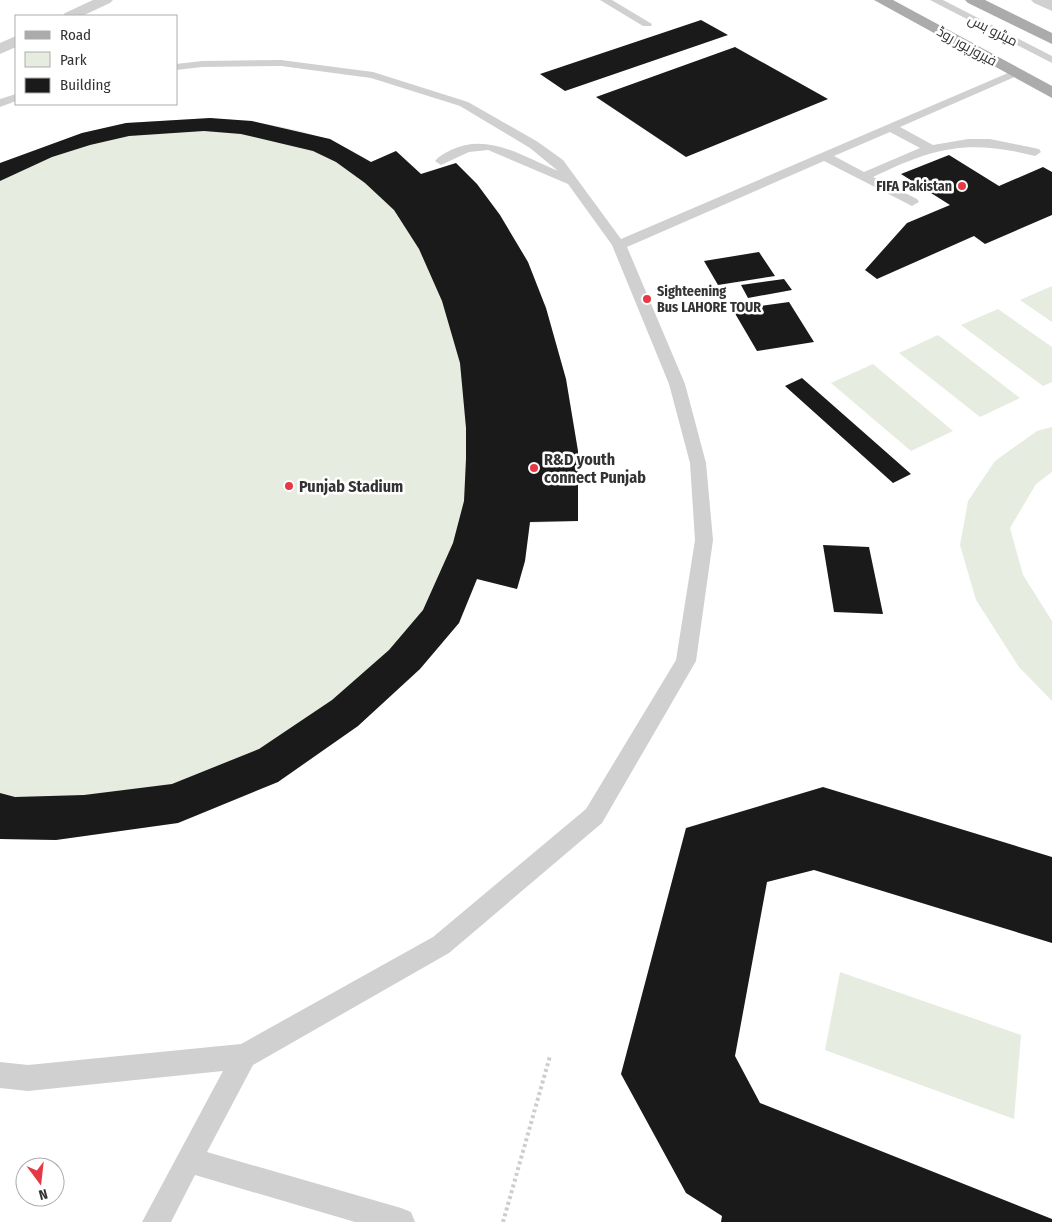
<svg xmlns="http://www.w3.org/2000/svg" width="1052" height="1222" font-family="'Fira Sans Condensed',Cairo,sans-serif">
  <rect width="100%" height="100%" fill="#fff"/>
  <path fill="#e6ecdf" d="M210 118C266 122 323 130 371 162L396 151 421 174 456 163 477 184 500 215 546 308 566 379 578 451V521L530 523 525 561 517 589 477 579 459 623 420 669 358 726 278 782 178 823 56 840 0 839V163L82 133 126 123Z
    M1052 286V322L1020 300Z
    M998 309 1052 347V382L1043 386 961 325Z
    M938 335 1020 398 980 417 899 353Z
    M873 364 953 431 911 451 831 383Z
    M1052 427V472L1036 484 1010 528 1023 575 1052 621V701L1019 667 976 600 960 545 968 501 995 461 1037 431Z
    M840 972 1021 1035 1014 1119 825 1050Z"/>
  <path fill="#1a1a1a" d="M701 20 728 35 565 91 540 74Z
    M735 47 828 99 686 157 596 97Z
    M210 118 252 121 330 139 371 162 396 151 421 174 456 163 477 184 500 215 528 262 546 308 566 379 578 451V521L530 522 525 561 517 589 477 579 459 623 420 669 358 726 278 782 178 823 56 840 0 839V793L15 797 84 795 172 784 259 749 332 700 389 650 423 610 453 543 464 501 466 459V428L460 363 442 301 419 249 394 210 365 183 336 162 313 151 241 134 204 131 129 136 90 145 52 157 0 181V163L82 133 126 123Z
    M949 155 999 186 1043 167 1052 172V215L985 244 974 236 877 279 865 270 907 223 950 205 901 174Z
    M759 252 775 276 718 285 704 261Z
    M784 279 792 290 748 298 741 285Z
    M789 302 814 342 757 351 733 310Z
    M802 378 911 474 893 483 785 386Z
    M823 545 869 547 883 614 834 612Z
    M823 787 1052 857V943L814 870 767 882 735 1056 760 1103 1052 1219V1222H721L722 1216 686 1193 621 1074 686 828Z"/>
  <g fill="none" stroke-linecap="round" stroke-linejoin="round">
    <path stroke="#cdcdcd" stroke-width="4" stroke-dasharray="3 3" stroke-linecap="butt" d="M503 1222 550 1056"/>
    <path fill="#d0d0d0" fill-rule="evenodd" d="M600 0H612L652 24 651 26H643Z
      M930 0H943L1052 56V63Z
      M281 60 373 72 468 102 538 142 563 160 621 239 1015 70 1019 71V75L900 127 933 145 968 139H990L1039 149 1041 152 1035 156C968 139 935 147 873 177L917 199 919 202 912 206 824 161 627 247 685 384 706 463 713 540 696 661 602 823 449 953 253 1065 207 1152 401 1208 411 1212 415 1222H355L195 1175 171 1222H142L223 1071 28 1091 0 1088V1062L28 1065 241 1044 433 937 586 809 676 660 695 540 690 463 669 384 612 245 568 184 488 150 469 152 441 165 435 161C439 156 445 153 451 150 488 132 524 157 558 171L530 148 460 106 371 78 281 66 202 67 176 70V64L202 61ZM890 132 920 148 864 172 834 156Z
      M16 94V101L0 107V99Z"/>
    <path fill="#d0d0d0" fill-rule="evenodd" d="M93 0H113L110 3 82 16H62L65 13Z
      M1031 0H1052V11L1034 3Z
      M16 36V47L0 54V43Z"/>
    <path fill="#ababab" fill-rule="evenodd" d="M874 0H893L1052 86V98Z
      M965 0H985L1052 33V44L968 3Z"/>
  </g>
  <g fill="#e63946" stroke="#fff" stroke-width="2">
    <circle cx="962" cy="186" r="5"/>
    <circle cx="647" cy="299" r="5"/>
    <circle cx="534" cy="468" r="5"/>
    <circle cx="289" cy="486" r="5"/>
  </g>
  <g text-anchor="middle" stroke-width="5" stroke-linejoin="round" paint-order="stroke">
    <g font-size="14" fill="#333" stroke="#fff">
      <text transform="translate(993 30) rotate(27)" y="5">میٹرو بس</text>
      <text transform="translate(967 46) rotate(29)" y="5">فیروزپور روڈ</text>
    </g>
    <g font-size="14" font-weight="bold" fill="#333" stroke="#fff" text-anchor="end">
      <text x="952" y="191">FIFA Pakistan</text>
      <text x="657" y="296" text-anchor="start">Sighteening<tspan x="657" dy="16">Bus LAHORE TOUR</tspan></text>
    </g>
    <g font-size="16" font-weight="bold" fill="#333" stroke="#fff" text-anchor="start">
      <text x="544" y="465">R&amp;D youth<tspan x="544" dy="18">connect Punjab</tspan></text>
      <text x="299" y="492">Punjab Stadium</text>
    </g>
  </g>
  <rect x="15" y="15" width="162" height="90" fill="#ffffff" stroke="#adadad"/>
  <rect x="25" y="31" width="25" height="8" fill="#ababab" stroke="#adadad"/>
  <text x="60" y="40" font-size="15" fill="#333333">Road</text>
  <rect x="25" y="52" width="25" height="15" fill="#e6ecdf" stroke="#adadad"/>
  <text x="60" y="65" font-size="15" fill="#333333">Park</text>
  <rect x="25" y="78" width="25" height="15" fill="#1a1a1a" stroke="#adadad"/>
  <text x="60" y="90" font-size="15" fill="#333333">Building</text>
  <g transform="translate(40 1182) rotate(165)"><circle r="24" fill="#ffffff" stroke="#adadad"/>
  <path d="M0-4L9 19L0 12L-9 19Z" fill="#e63946"/>
  <text y="-8" font-size="14" font-weight="bold" text-anchor="middle" fill="#333333">N</text>
  </g>
</svg>
